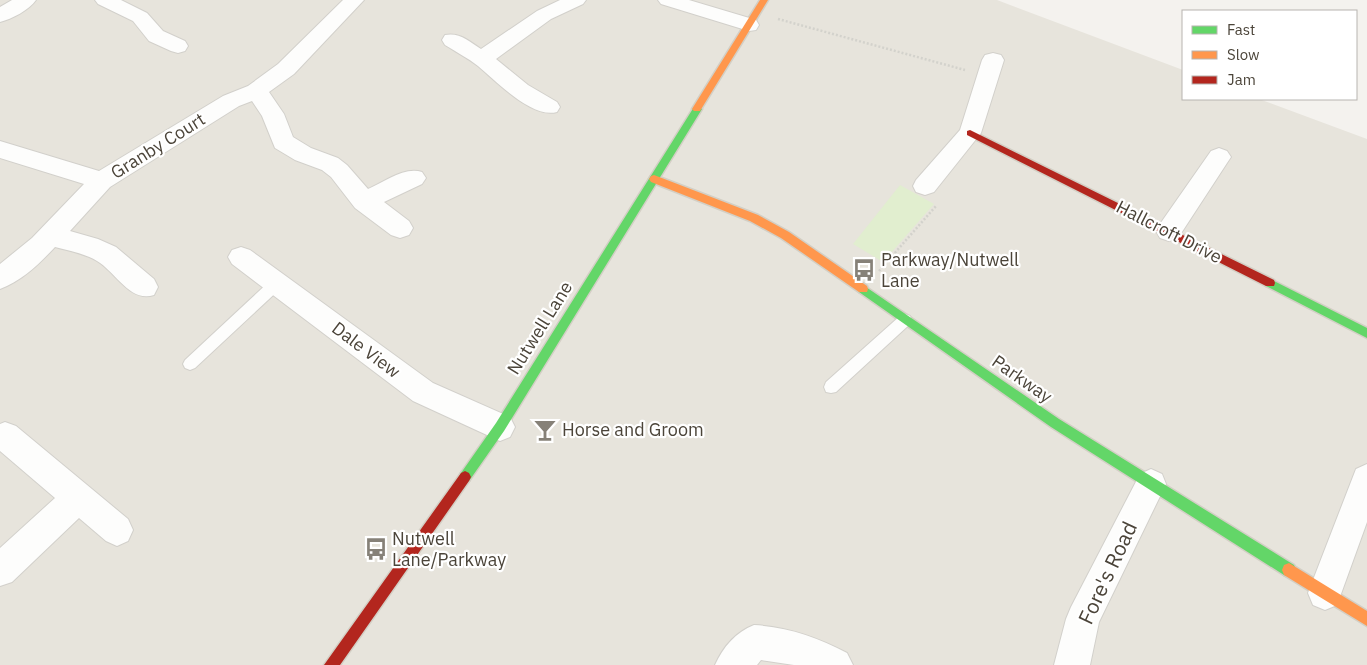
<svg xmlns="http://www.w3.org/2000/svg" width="1367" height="665" font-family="'IBM Plex Sans',sans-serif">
  <rect width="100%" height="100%" fill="#f4f2ee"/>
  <path fill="#e7e4dc" d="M0 0H997L1183 70V99H1259L1367 139V665H0Z"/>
  <path fill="#e1eecf" d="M900 185 934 204 883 262 853 244Z"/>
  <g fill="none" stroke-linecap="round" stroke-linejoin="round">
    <defs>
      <path id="lane" d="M277 278 282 279 284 283 282 287 195 368 190 370 185 368 183 364 185 360 272 279Z
        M905 314 910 316 912 320 910 324 836 392 831 393 826 392 824 387 826 382 900 316Z"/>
      <path id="street" d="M12 0H36C29 10 12 19 0 22V7Z
        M95 0H121L147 13 163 31 185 41 188 46 185 51 178 53 171 51 149 41 133 21 98 4Z
        M343 0H364L294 74 269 92 284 114 293 137 311 148 338 158 347 165 368 189C384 182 405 166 422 172L426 178 422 184 384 202 409 221 413 228 409 235 400 238 391 235 355 208 331 177 322 170 295 160 275 148 262 116 252 101 239 106 110 187 70 231 98 239 116 247 154 279 158 287 154 295C130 303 116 272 97 261 84 253 69 251 55 247 40 263 22 281 0 289V264L32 238 84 184 0 158V141L99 171 223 96 248 86 278 64Z
        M560 0H586L583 4 551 19 496 59 528 85 557 102 560 107 557 112C532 119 496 81 478 66 468 58 456 52 445 45L442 40 445 35C459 32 469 41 481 49L537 11Z
        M658 0H689L756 20 759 25 756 30 749 31 661 4Z
        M993 53 1001 55 1004 60 981 133 934 192 925 195 916 192 913 186 916 180 960 130 982 60 985 55Z
        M1219 148 1227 151 1231 157 1227 163 1178 238 1169 241 1160 238 1156 231 1160 224 1211 151Z
        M241 247 250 250 433 383 510 417 515 427 510 437 500 441 413 401 232 264 228 257 232 250Z
        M5 422 16 426 128 519 133 530 128 541 117 546 106 541 79 518 12 582 0 586V548L55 498 0 451V424Z
        M1367 464V522L1337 605 1325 610 1313 605 1308 593 1356 469Z
        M1151 469 1162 474 1166 484 1099 622 1090 665H1054L1066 619 1071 607 1140 474Z
        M754 625C788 627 817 637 847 653L853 665H794L761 660 757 665H715C723 647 736 632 754 625Z"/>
      <path id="fast" d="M697 106 702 109 504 431 469 481 465 483 461 481 459 477 461 473 496 423 694 107Z
        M1270 279 1367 328V338L1266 286 1265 283 1266 280Z
        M863 285 1059 419 1294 565 1296 570 1294 575 1289 577 1284 575 1051 427 859 292 858 289 859 286Z"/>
      <path id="slow" d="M760 0H768L700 111H694L692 109Z
        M654 175 758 215 789 232 867 286 868 289 867 292H859L781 238 750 221 651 182 649 179 651 176Z
        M1289 563 1367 611V626L1284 575 1282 570 1284 565Z"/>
      <path id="jam" d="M970 130 1274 280 1275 283 1274 286H1266L967 135V131Z
        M465 471 469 473 471 477 469 481 340 665H324L461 473Z"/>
    </defs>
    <use href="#lane" stroke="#d2d0cb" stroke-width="2"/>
    <use href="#street" stroke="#d2d0cb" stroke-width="2"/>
    <use href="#fast" stroke="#d3cfc5" stroke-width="3"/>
    <use href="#slow" stroke="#d3cfc5" stroke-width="3"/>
    <use href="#jam" stroke="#d3cfc5" stroke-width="3"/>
    <path stroke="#d3d2cc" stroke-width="2.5" stroke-dasharray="2 2" stroke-linecap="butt" d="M778 19 965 70
      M879 271 936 206"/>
    <use href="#lane" fill="#fdfdfc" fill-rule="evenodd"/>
    <use href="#street" fill="#fdfdfc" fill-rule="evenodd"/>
    <use href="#fast" fill="#63d668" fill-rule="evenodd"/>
    <use href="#slow" fill="#ff974d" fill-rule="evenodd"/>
    <use href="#jam" fill="#b3261e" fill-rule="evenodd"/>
  </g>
  <defs>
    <symbol id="bus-bare" viewBox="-9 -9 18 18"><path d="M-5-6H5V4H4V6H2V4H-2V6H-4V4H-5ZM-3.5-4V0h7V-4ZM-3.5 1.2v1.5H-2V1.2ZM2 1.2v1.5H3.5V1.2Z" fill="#868178" stroke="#fff" stroke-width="2.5" paint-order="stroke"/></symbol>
    <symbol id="bar-bare" viewBox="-9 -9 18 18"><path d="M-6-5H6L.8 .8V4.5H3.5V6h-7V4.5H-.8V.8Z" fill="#868178" stroke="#fff" stroke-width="2.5" paint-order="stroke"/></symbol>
  </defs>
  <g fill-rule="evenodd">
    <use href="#bus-bare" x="848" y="254" width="32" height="32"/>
    <use href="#bar-bare" x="529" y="414" width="32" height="32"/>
    <use href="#bus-bare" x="360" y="533" width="32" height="32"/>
  </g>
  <g text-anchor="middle" stroke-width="4.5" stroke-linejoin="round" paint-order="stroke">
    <g font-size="18" fill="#4b4439" stroke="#fff">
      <text transform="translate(158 146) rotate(-32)" y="6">Granby Court</text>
      <text transform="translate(1169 232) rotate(27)" y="6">Hallcroft Drive</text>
      <text transform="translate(540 328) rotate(-58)" y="6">Nutwell Lane</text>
      <text transform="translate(366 350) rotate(37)" y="6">Dale View</text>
      <text transform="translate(1022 379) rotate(35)" y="6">Parkway</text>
    </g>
    <g font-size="18" fill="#4b4439" stroke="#fff" text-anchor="start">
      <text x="881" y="266">Parkway/Nutwell<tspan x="881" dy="21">Lane</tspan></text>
      <text x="562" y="436">Horse and Groom</text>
      <text x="392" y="545">Nutwell<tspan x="392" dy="21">Lane/Parkway</tspan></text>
    </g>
    <g font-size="21" fill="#4b4439" stroke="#fff">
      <text transform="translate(1108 573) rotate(-65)" y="7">Fore's Road</text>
    </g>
  </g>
  <rect x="1182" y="10" width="175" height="90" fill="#ffffff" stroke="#b7b4b0"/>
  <rect x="1192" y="26" width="25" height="8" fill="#63d668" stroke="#b7b4b0"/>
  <text x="1227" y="35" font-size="15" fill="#4b4439">Fast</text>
  <rect x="1192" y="51" width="25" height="8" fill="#ff974d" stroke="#b7b4b0"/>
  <text x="1227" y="60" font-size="15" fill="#4b4439">Slow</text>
  <rect x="1192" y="76" width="25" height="8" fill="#b3261e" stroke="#b7b4b0"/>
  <text x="1227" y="85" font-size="15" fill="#4b4439">Jam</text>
</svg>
